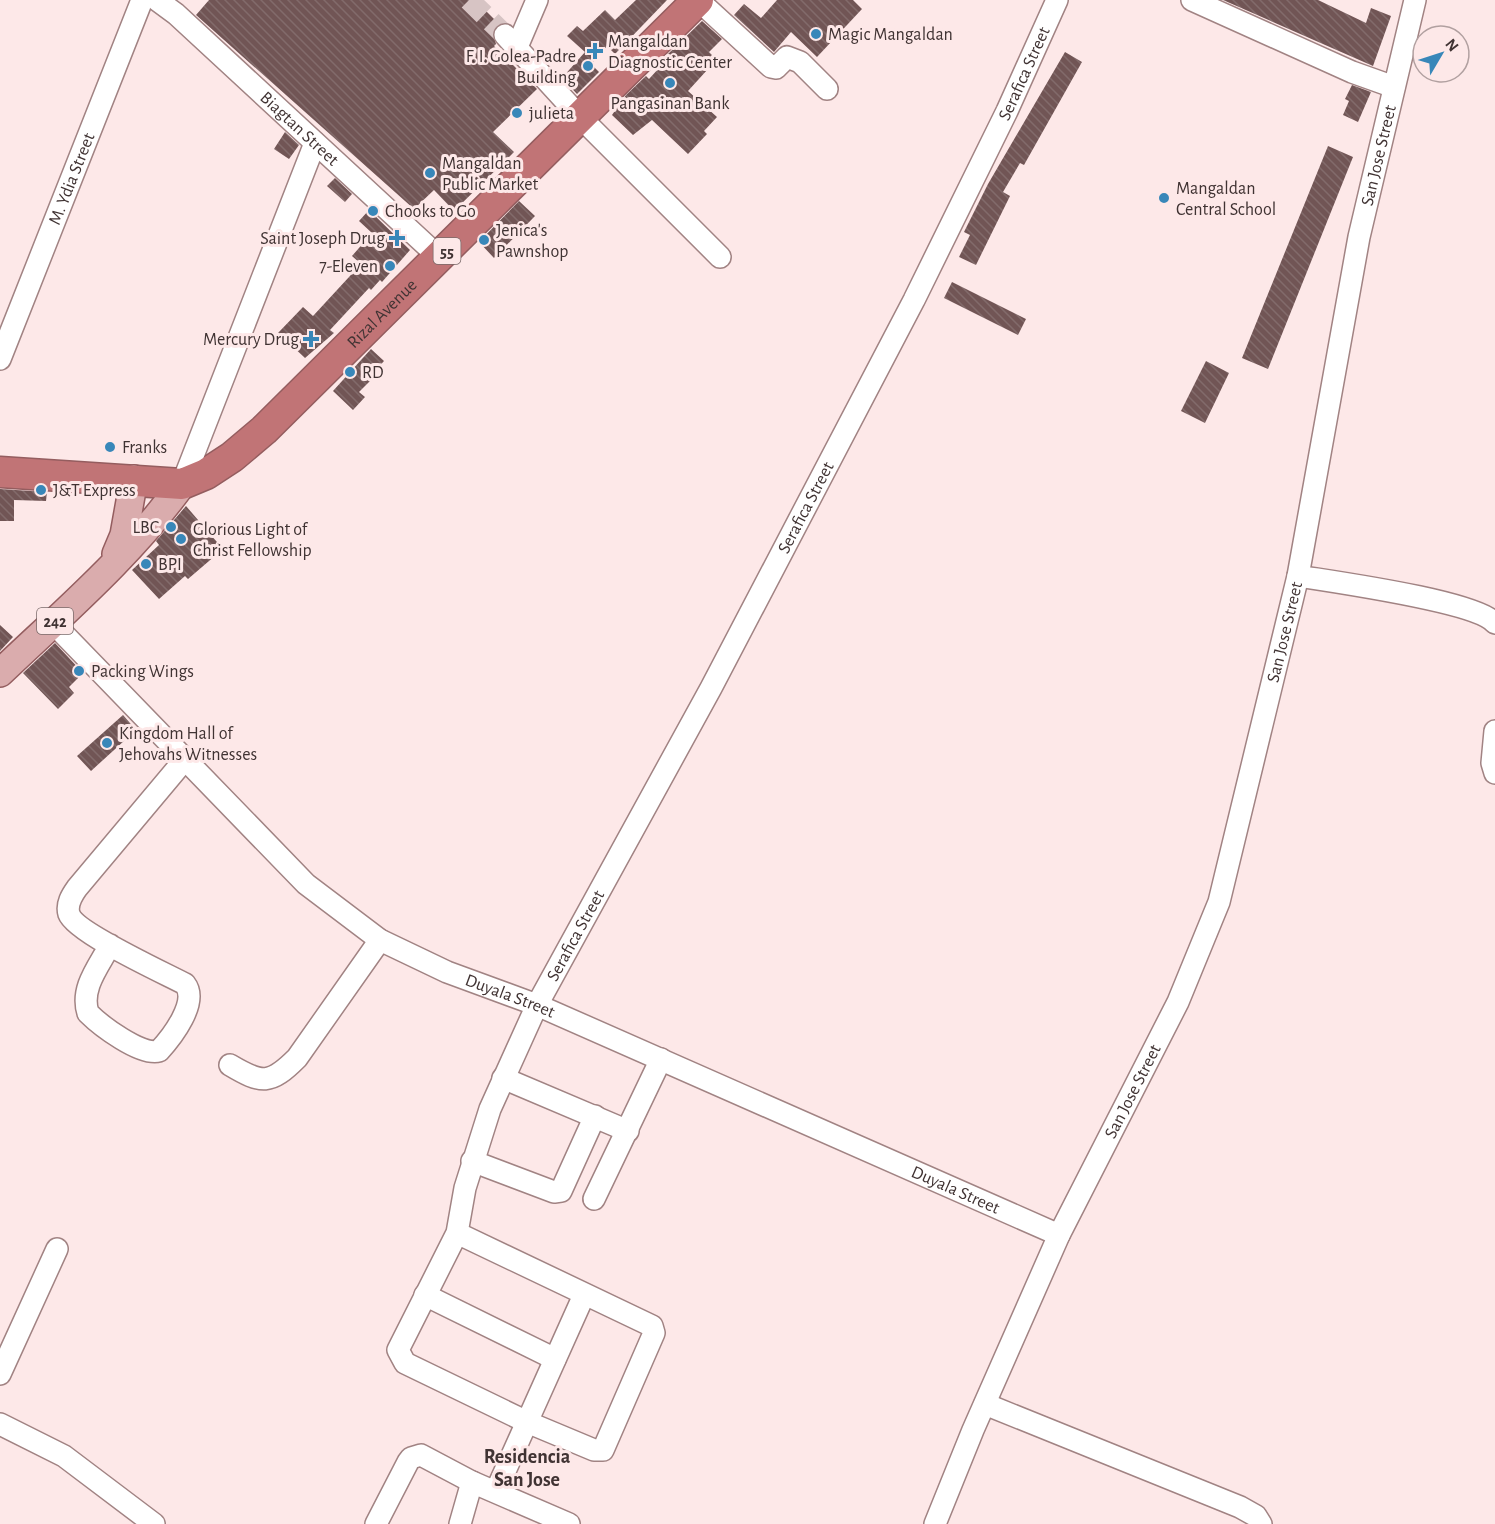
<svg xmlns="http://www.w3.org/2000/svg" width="1495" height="1524" font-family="'Alegreya Sans',sans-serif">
  <defs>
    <pattern id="building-back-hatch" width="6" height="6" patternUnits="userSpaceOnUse" patternTransform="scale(1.5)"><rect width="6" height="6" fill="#715555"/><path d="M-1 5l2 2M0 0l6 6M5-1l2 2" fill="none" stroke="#826b6b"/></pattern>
  </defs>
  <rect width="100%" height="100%" fill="#fde8e8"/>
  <path fill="url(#building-back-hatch)" d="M209 0H475L499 24 493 32 496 44 494 46 537 89 493 132 514 152 454 211 434 190 414 209 196 15Z
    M636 0H667L615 54 607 46 591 64 599 72 577 94 562 78 585 52 567 36 577 26 583 31 605 10 615 20Z
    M777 0H853L862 9 817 57 791 32 774 52 734 15 744 4 761 18Z
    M1223 0H1318L1366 23 1371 8 1391 16 1373 66Z
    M702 21 722 39 709 52 712 55 704 65 708 69 688 91 717 117 704 131 707 134 688 154 652 120 633 135 612 115 626 95 646 76 649 79 670 56 668 54Z
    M1065 52 1082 62 1024 165 1020 163 1003 192 1010 196 976 265 959 257 970 235 964 232 988 184Z
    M1352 85 1371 92 1358 122 1343 115 1349 101 1345 99Z
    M285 132 299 145 289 159 274 149Z
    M1328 146 1353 157 1268 369 1242 358Z
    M335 178 352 194 345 202 327 186Z
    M519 201 535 216 494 258 479 242Z
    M369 210 410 250 382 282 380 280 371 290 369 288 330 330 334 333 305 358 278 333 303 307 313 316 361 264 352 256 372 233 359 221Z
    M952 282 1026 319 1018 335 944 298Z
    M371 349 384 361 373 373 375 376 359 392 365 397 353 410 333 391Z
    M1206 361 1229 373 1205 423 1181 411Z
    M0 489 47 492 46 501 14 500V521H0Z
    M186 506 223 549 188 579 185 576 159 599 132 570 159 545 156 541Z
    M0 625 13 637 0 651Z
    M55 643 83 673 69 687 74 693 58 709 23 673Z
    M123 715 136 730 91 771 77 756Z"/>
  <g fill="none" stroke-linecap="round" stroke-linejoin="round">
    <path stroke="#d7c4c4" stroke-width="21" stroke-dasharray="21 10" stroke-linecap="butt" d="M469 0 505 35"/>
    <defs>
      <g id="minor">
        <path id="s1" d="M157 0 176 14 440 258"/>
        <path d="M698 0 771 67 776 68 787 57 800 62 827 89"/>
        <path d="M1192 0 1352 72 1394 87"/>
        <path d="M505 35 581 118 720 257"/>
        <path d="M517 47 537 0"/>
        <path id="s2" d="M0 359 142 0"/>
        <path d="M182 484 315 143"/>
        <path d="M1298 576C1334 582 1475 601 1495 623"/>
        <path id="s3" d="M53 623 306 884 380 940 447 972 537 1005 1059 1235"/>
        <path d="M1495 731 1492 763 1495 773"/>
        <path d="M110 945C99 966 80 988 88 1013 101 1026 141 1056 159 1051 172 1037 199 1002 185 984 164 973 75 932 69 914 66 904 72 895 77 888L186 758"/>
        <path d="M230 1065C262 1084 270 1085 297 1058L380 940"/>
        <path d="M503 1078 628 1131"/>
        <path d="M472 1161 554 1192 561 1191 595 1116"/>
        <path d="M594 1199 661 1059"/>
        <path id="s4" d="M457 1233 652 1326 654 1333 603 1450H594L527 1422 405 1363 398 1350 457 1233 465 1188 490 1109 537 1005 711 688 914 300 1007 111 1057 0"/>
        <path d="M425 1295 555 1359"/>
        <path d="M0 1374 57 1249"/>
        <path d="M985 1404 1240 1507 1256 1516 1261 1524"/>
        <path d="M0 1424 64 1456 154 1524"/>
        <path d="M496 1491 584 1295"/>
        <path d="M376 1524 408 1462 411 1458 421 1455 472 1482 569 1524"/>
        <path d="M460 1524 472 1482"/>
        <path id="s5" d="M935 1524 973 1430 1059 1235 1178 1002 1219 902 1298 576 1359 237 1415 0"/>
      </g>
      <path id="major" d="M116 554 124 535 134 479
        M0 673C63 613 131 555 182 484"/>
      <g id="highway">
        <path id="s6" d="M0 472 182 484 206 474 232 457 264 430 698 0"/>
      </g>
    </defs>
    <use href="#minor" stroke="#a18383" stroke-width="24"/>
    <use href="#major" stroke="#945d5f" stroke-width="30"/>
    <use href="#highway" stroke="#945d5f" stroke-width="33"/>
    <use href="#minor" stroke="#fff" stroke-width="21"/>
    <use href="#major" stroke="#daacad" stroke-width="27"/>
    <use href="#highway" stroke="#c17476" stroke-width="30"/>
  </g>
  <g fill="#3887b9" stroke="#fde8e8" stroke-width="2">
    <circle cx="816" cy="34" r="6"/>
    <path d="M592 42h6v6h6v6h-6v6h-6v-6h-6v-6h6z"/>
    <circle cx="588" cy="66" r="6"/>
    <circle cx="670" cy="83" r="6"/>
    <circle cx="517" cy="113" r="6"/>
    <circle cx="430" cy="173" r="6"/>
    <circle cx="1164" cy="198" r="6"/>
    <circle cx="373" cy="211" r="6"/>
    <path d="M394 229h6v6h6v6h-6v6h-6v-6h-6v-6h6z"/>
    <circle cx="484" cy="240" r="6"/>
    <circle cx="390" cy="266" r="6"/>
    <path d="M308 330h6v6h6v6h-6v6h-6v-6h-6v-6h6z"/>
    <circle cx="350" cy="372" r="6"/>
    <circle cx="110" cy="447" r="6"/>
    <circle cx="41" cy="490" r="6"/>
    <circle cx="171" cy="527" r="6"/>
    <circle cx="181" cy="539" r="6"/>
    <circle cx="146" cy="564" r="6"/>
    <circle cx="79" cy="671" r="6"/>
    <circle cx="107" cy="743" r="6"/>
  </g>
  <g text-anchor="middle" stroke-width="6" stroke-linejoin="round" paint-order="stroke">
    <g fill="#fde8e8" stroke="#796969" stroke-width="1.5">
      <rect x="433.5" y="238" width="27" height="26" rx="4.5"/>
      <rect x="37" y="608" width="36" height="26" rx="4.5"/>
    </g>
    <g font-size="16" font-weight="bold" fill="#403333">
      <text x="447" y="257">55</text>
      <text x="55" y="627">242</text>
    </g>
    <g font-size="18" fill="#403333" stroke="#fde8e8" text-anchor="start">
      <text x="828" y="40">Magic Mangaldan</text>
      <text x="608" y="47">Mangaldan<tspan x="608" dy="21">Diagnostic Center</tspan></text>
      <text x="576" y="62" text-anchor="end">F. I. Golea-Padre<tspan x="576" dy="21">Building</tspan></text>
      <text x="670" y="109" text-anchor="middle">Pangasinan Bank</text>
      <text x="529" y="119">julieta</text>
      <text x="442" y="169">Mangaldan<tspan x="442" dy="21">Public Market</tspan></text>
      <text x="1176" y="194">Mangaldan<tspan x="1176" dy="21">Central School</tspan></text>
      <text x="385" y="217">Chooks to Go</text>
      <text x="496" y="236">Jenica's<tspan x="496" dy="21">Pawnshop</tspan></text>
      <text x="385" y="244" text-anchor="end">Saint Joseph Drug</text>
      <text x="378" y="272" text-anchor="end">7-Eleven</text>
      <text x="299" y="345" text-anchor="end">Mercury Drug</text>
      <text x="362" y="378">RD</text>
      <text x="122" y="453">Franks</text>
      <text x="53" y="496">J&amp;T Express</text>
      <text x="159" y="533" text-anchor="end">LBC</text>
      <text x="193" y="535">Glorious Light of<tspan x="193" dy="21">Christ Fellowship</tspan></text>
      <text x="158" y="570">BPI</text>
      <text x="91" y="677">Packing Wings</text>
      <text x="119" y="739">Kingdom Hall of<tspan x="119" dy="21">Jehovahs Witnesses</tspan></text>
    </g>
    <g font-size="18" fill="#403333" stroke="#fde8e8">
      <text dy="6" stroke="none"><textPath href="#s4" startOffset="2008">Serafica Street</textPath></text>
      <text dy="6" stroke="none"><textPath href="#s1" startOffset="192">Biagtan Street</textPath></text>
      <text dy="6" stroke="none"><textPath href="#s5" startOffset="1448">San Jose Street</textPath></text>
      <text dy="6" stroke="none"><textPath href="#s2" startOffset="194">M. Ydia Street</textPath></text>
      <text dy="6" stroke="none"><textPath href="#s6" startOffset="447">Rizal Avenue</textPath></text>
      <text dy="6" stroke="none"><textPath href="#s4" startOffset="1522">Serafica Street</textPath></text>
      <text dy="6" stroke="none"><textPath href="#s5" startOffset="962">San Jose Street</textPath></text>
      <text dy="6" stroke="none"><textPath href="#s4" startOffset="1036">Serafica Street</textPath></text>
      <text dy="6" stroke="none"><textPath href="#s3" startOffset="598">Duyala Street</textPath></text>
      <text dy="6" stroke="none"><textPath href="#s5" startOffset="476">San Jose Street</textPath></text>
      <text dy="6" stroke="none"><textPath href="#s3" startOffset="1084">Duyala Street</textPath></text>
    </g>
    <g font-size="20" font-weight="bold" fill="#403333" stroke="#fde8e8">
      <text x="527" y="1463">Residencia<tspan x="527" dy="23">San Jose</tspan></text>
    </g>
  </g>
  <g transform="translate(1441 54) rotate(51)"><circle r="28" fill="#fde8e8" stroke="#b1a0a0" stroke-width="1.5"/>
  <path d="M0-4.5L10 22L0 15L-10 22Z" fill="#3887b9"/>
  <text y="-9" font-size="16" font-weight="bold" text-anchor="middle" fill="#403333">N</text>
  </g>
</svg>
